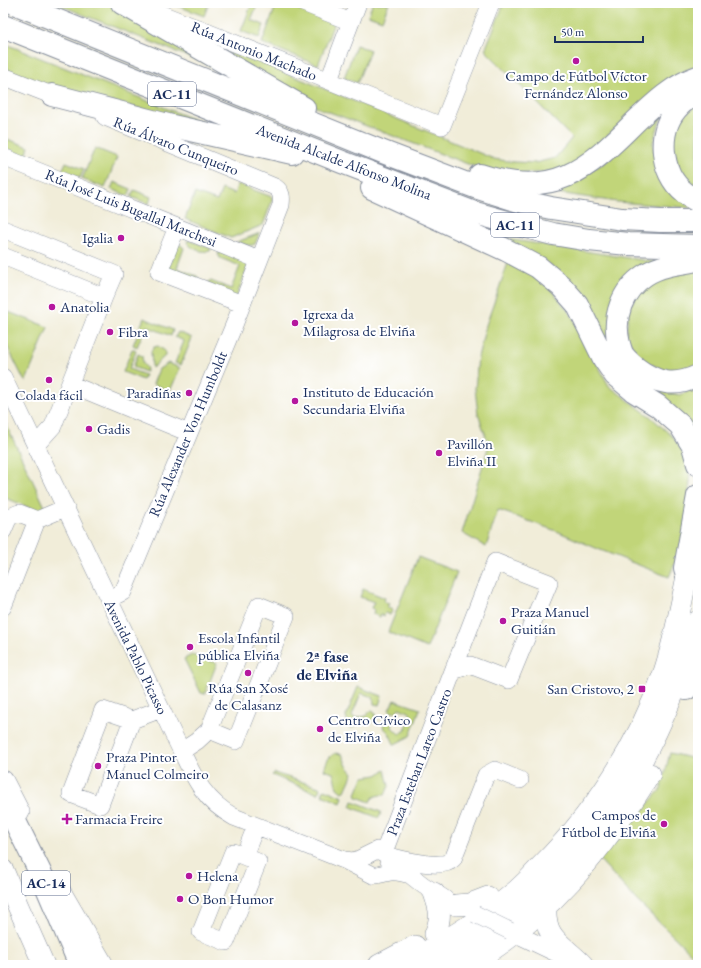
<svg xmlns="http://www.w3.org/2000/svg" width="701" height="968" font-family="'EB Garamond',serif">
  <rect width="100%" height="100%" fill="#fff"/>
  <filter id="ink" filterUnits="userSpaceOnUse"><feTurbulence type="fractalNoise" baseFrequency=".025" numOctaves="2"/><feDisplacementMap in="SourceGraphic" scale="8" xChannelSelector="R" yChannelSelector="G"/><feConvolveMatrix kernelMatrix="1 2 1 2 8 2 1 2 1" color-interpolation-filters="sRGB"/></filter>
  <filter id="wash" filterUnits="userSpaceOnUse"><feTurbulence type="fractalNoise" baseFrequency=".012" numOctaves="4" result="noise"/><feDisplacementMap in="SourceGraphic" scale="16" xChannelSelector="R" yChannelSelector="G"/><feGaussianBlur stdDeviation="0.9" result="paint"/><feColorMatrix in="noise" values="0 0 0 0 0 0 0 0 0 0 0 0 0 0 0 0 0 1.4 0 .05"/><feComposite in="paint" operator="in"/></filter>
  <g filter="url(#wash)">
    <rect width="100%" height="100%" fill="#f1edd9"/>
    <path fill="#c1d579" stroke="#6e826c" d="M54 3H112L239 77Z
      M170 3H209L204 16Z
      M252 3H258L251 20 264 25 259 38 241 31Z
      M277 3H283L334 23 318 65 262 43Z
      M373 3H389L382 20 368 15Z
      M504 3H698V66L682 72 670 80 568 171 497 175 316 107 199 37 494 159 514 162 535 163 555 158 572 138 485 50Z
      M3 43 203 123 55 89 3 68Z
      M356 45 370 50 357 83 344 78Z
      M667 99 653 143 657 170 669 190 692 208 617 202 545 191 603 164 631 141 653 114Z
      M696 104H698V191L679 171 672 139 681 119Z
      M7 139 29 147 26 156 4 148Z
      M95 148 117 157 105 188 82 179Z
      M66 162 84 169 80 178 62 171Z
      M114 182 131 189 128 196 111 189Z
      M238 184 272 197V201L263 225 231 238 185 219 195 193 217 201 222 189 234 194Z
      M134 190 151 197 149 204 131 197Z
      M260 233 255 244C249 247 244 244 237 242Z
      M507 239 655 262 626 281 612 307 609 341 623 369 642 385 680 395 698 387V440L686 421 663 402 639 390 619 370 604 342 589 307 570 281 544 260Z
      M188 240 211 248 210 251C202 253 191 249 187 242Z
      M178 243 184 248 177 268 197 276 199 281 167 271Z
      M219 252 249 263 236 298 207 283 211 281 231 289 240 266 220 258 218 254Z
      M509 260 551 289 572 316 609 386 651 417 673 437 688 460 690 481 687 513 680 552 669 577 598 549 559 532 498 510 486 547 462 533 489 445 478 414 475 389 478 357 486 325Z
      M698 267V367L670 372 641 360 626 335 629 306 648 283 677 270Z
      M3 310 48 327 26 381 24 380 3 338Z
      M144 318 173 330 171 336 146 326 137 347 133 345Z
      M178 332 192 338 181 365 175 363 184 341 175 337Z
      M158 346 165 351V356L152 368 151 351 154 347Z
      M132 349 136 351 129 369 145 375 143 380 123 372Z
      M138 354 142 356 143 363 147 369 146 372 133 367Z
      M168 363 180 368 170 391 153 384 159 369Z
      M3 418 45 507 38 511 3 497Z
      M418 557 457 572 427 648 388 632Z
      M363 589 385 598 384 601 389 604 387 607 393 609 390 615 385 613 384 616 381 614 380 617 373 614 374 609 371 608 374 602 360 597Z
      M192 655 217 663 205 694 201 693 184 659Z
      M358 687 382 696 379 705 374 704 373 697 361 693 352 715 354 718 367 716 369 712 372 711 376 714 374 720 372 722H364L352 728 349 727 346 716Z
      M394 700 420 709 410 736 395 744H394L389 733 383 727 385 720 387 718 393 720 392 727 399 734 405 731 411 715 409 712 399 708 396 712H392L389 710Z
      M336 753 342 754 347 766 353 773 345 791 342 792 337 788 333 773 324 770C326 763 328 756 336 753Z
      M670 753 698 760V960L636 900 599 859 661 789Z
      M385 770 389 786 385 795C379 795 373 795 370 802L357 797 356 794 363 777 377 775Z
      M274 773 319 787 320 788 318 794 272 775Z
      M324 789 343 797 341 803 322 795Z
      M353 801 381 812 379 818 351 807Z"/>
  </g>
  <g filter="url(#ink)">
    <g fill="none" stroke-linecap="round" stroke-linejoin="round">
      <defs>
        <path id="minor" d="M303 3 351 22
          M144 7 442 126 491 3
          M3 76 64 100
          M329 80 358 3
          M105 117 275 187C282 192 282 197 281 205L234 325 123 592 109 599
          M3 157 259 260
          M177 227 159 272 242 304
          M3 229 114 274 104 297 3 256
          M3 377 174 736C191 769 199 798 234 817L344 860 373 875C379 876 383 873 390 872 396 871 401 873 407 874
          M70 384 189 433
          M36 445 53 426 104 297
          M37 520 65 508
          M3 531 9 517 19 513 37 520 3 607
          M495 562 549 583 509 680 470 665 453 671Z
          M103 710 132 720 100 805 71 794Z
          M132 720 161 709
          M182 751 197 741 209 730 259 605 286 616 236 741 209 730
          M233 852 258 862 226 942 201 932Z
          M384 852 453 671
          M244 856 256 826
          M388 856C403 859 442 871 453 859L486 775 495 770 520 780
          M344 860 353 861 359 859 377 850 386 854 389 861
          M400 867 423 885 445 899
          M510 931 571 960"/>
        <path id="major" d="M3 781 19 812
          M3 870 18 906 44 965
          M60 891 103 965
          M434 893C440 910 442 917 435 934
          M456 905 470 904 488 897
          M546 906C544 940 562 943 583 965
          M379 965 415 946
          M404 965C443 942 482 920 517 890 525 883 533 875 540 867 594 813 637 747 663 675 676 637 682 597 691 558
          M438 965C460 953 480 937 500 922 548 885 588 842 622 792 628 783 635 774 640 764 665 719 684 670 698 621
          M468 965C546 921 604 849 650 774"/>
        <path id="highway" d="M14 3 383 152 475 187 519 201 551 208 622 219 660 221H698
          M122 3 304 108
          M3 26 342 162 472 212 518 225 553 234 589 240 628 244 698 246
          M698 94C691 97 685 100 680 105 656 128 659 173 685 193 689 196 693 199 698 201
          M52 95 168 125 292 153
          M480 175C554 199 586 171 636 121 655 103 674 85 698 77
          M372 188 506 250 538 267 561 286 577 304 604 359 615 375 634 391 658 406 680 425 693 446 698 464
          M698 260C681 263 660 265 645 275 622 290 612 317 619 344 620 347 621 352 623 355 626 360 632 364 636 368 657 384 675 387 698 376
          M687 575 685 568 698 496
          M686 689 698 654
          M3 797 42 876 80 965"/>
      </defs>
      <use href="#minor" stroke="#868e9c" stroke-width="18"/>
      <use href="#major" stroke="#868e9c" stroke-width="22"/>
      <use href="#highway" stroke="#868e9c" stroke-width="24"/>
      <use href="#minor" stroke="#fff" stroke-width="17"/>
      <use href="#major" stroke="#fff" stroke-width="21"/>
      <use href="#highway" stroke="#fff" stroke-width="22"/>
      <defs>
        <path id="minor-bridge" d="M475 914 510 931"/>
      </defs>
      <use href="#minor-bridge" stroke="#868e9c" stroke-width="18" stroke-linecap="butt"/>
      <use href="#minor-bridge" stroke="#fff" stroke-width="17"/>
    </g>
  </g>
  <g fill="#b5179e" stroke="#fff" stroke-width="1.5">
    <circle cx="576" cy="61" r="4"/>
    <circle cx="121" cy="238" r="4"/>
    <circle cx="52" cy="307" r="4"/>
    <circle cx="295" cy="323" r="4"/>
    <circle cx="110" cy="332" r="4"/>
    <circle cx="49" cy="380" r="4"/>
    <circle cx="189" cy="393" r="4"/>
    <circle cx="295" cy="401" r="4"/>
    <circle cx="89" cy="429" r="4"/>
    <circle cx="439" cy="453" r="4"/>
    <circle cx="503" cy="621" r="4"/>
    <circle cx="190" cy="647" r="4"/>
    <circle cx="248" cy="673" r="4"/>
    <rect x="638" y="685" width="8" height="8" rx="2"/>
    <circle cx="320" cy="729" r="4"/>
    <circle cx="98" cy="766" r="4"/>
    <path d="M65 813h4v4h4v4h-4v4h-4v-4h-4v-4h4z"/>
    <circle cx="664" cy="824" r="4"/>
    <circle cx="189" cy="876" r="4"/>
    <circle cx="180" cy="899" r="4"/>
  </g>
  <g text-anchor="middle" stroke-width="4" stroke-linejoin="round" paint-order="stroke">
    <g fill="#fff" stroke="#5f6d8e" stroke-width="1">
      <rect x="148" y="82" width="48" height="24" rx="3"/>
      <rect x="491" y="213" width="48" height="24" rx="3"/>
      <rect x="22" y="871" width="48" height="24" rx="3"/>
    </g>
    <g font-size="14" font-weight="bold" fill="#1b2f5e">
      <text x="172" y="99">AC-11</text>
      <text x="515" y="230">AC-11</text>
      <text x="46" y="888">AC-14</text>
    </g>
    <g font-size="15" fill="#1b2f5e" stroke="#fff">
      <text transform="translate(254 51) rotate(22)" y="5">Rúa Antonio Machado</text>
      <text transform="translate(176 146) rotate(22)" y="5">Rúa Álvaro Cunqueiro</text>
      <text transform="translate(344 162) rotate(21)" y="5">Avenida Alcalde Alfonso Molina</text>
      <text transform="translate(131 208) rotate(22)" y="5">Rúa José Luis Bugallal Marchesi</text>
      <text transform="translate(188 434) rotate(-67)" y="5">Rúa Alexander Von Humboldt</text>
      <text transform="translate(136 657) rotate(64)" y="5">Avenida Pablo Picasso</text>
      <text transform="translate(419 762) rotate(-69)" y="5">Praza Esteban Lareo Castro</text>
    </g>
    <g font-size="15" fill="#1b2f5e" stroke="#fff" text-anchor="start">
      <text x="576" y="81" text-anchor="middle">Campo de Fútbol Víctor<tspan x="576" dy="17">Fernández Alonso</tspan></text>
      <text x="113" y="243" text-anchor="end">Igalia</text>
      <text x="60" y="312">Anatolia</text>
      <text x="303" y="319">Igrexa da<tspan x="303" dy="17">Milagrosa de Elviña</tspan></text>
      <text x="118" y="337">Fibra</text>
      <text x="303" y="397">Instituto de Educación<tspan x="303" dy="17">Secundaria Elviña</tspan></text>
      <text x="181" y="398" text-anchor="end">Paradiñas</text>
      <text x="49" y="400" text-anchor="middle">Colada fácil</text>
      <text x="97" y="434">Gadis</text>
      <text x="447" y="449">Pavillón<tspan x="447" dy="17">Elviña II</tspan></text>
      <text x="511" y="617">Praza Manuel<tspan x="511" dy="17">Guitián</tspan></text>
      <text x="198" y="643">Escola Infantil<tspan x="198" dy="17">pública Elviña</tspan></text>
      <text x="248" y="693" text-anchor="middle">Rúa San Xosé<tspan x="248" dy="17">de Calasanz</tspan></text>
      <text x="634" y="694" text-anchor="end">San Cristovo, 2</text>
      <text x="328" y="725">Centro Cívico<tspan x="328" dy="17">de Elviña</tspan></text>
      <text x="106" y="762">Praza Pintor<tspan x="106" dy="17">Manuel Colmeiro</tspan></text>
      <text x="656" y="820" text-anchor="end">Campos de<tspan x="656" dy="17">Fútbol de Elviña</tspan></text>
      <text x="75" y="824">Farmacia Freire</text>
      <text x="197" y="881">Helena</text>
      <text x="188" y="904">O Bon Humor</text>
    </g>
    <g font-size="16" font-weight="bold" fill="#1b2f5e" stroke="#fff">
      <text x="327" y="662">2ª fase<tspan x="327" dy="18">de Elviña</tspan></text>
    </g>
  </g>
  <rect width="701" height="968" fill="none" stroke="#fff" stroke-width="16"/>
  <path d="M555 36v6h88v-6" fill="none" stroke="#1b2f5e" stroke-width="2"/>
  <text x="561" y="36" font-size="12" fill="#1b2f5e" stroke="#ffffff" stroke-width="3" paint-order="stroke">50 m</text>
</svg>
